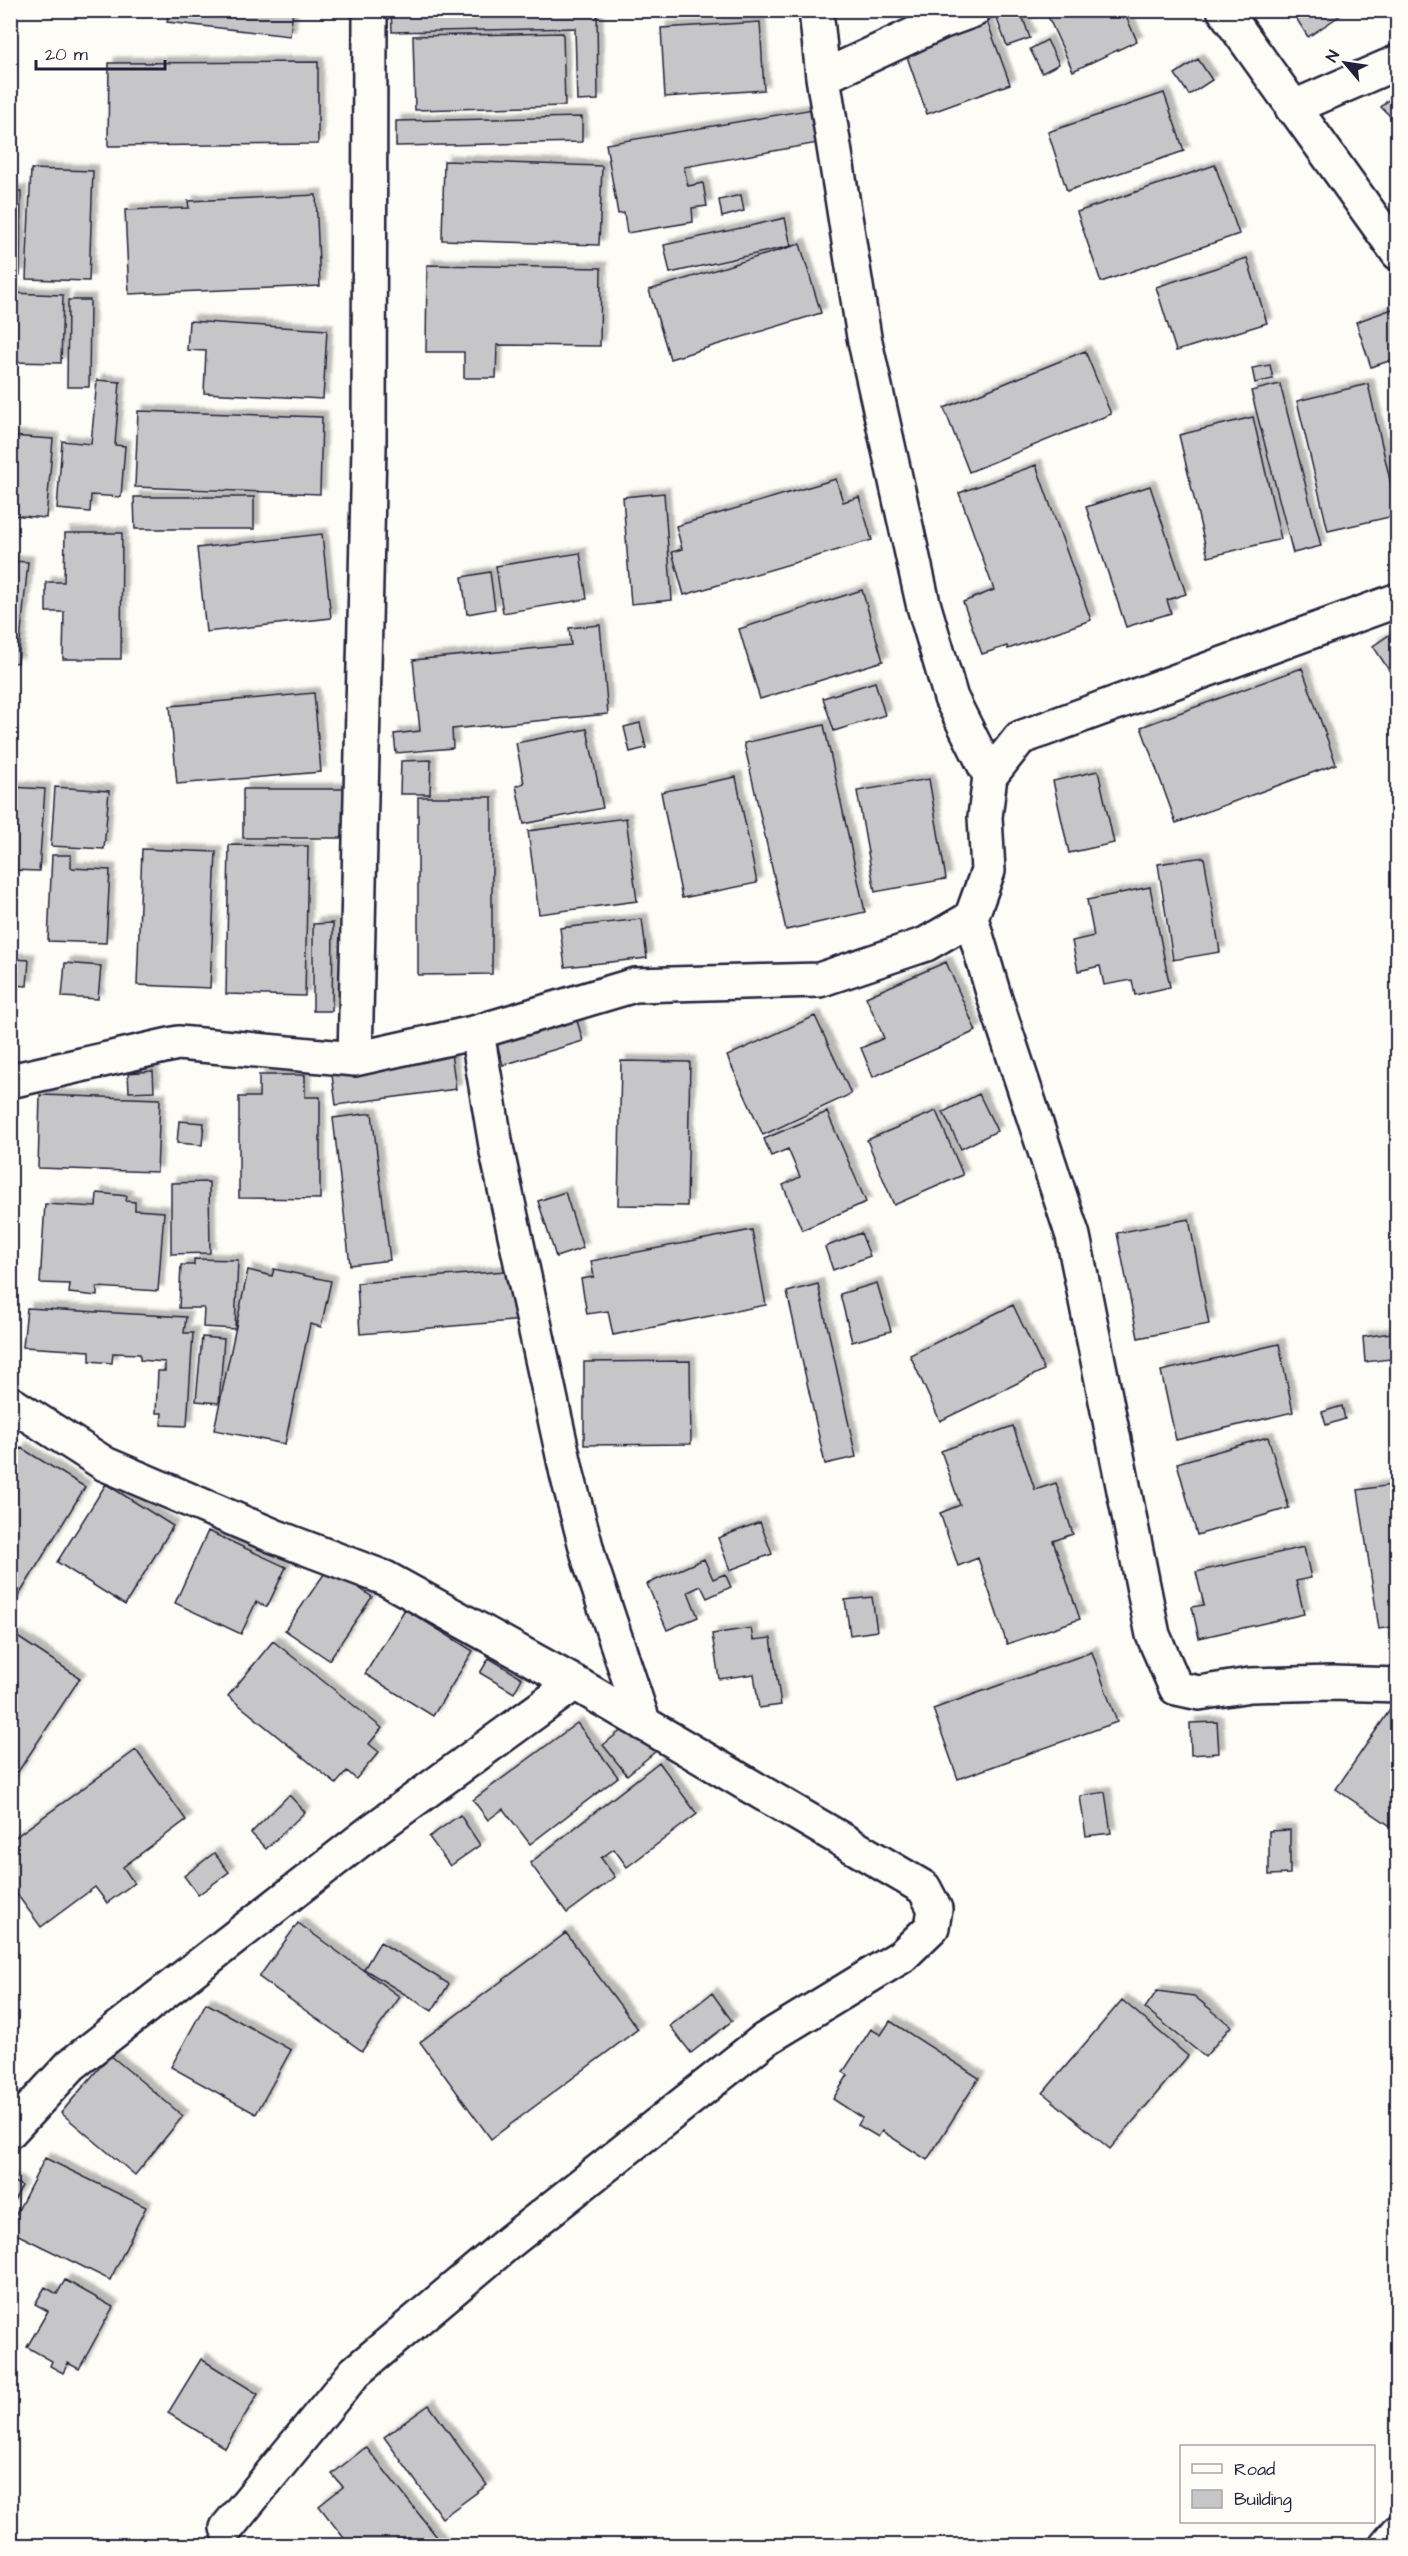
<svg xmlns="http://www.w3.org/2000/svg" width="1408" height="2556" font-family="'Architects Daughter',sans-serif">
  <defs>
    <filter id="shadow"><feDropShadow dx="5.5" dy="-5.5" stdDeviation="1.5" flood-color="#0004"/></filter>
  </defs>
  <rect width="100%" height="100%" fill="#fdfcf7"/>
  <filter id="ink" filterUnits="userSpaceOnUse"><feTurbulence type="fractalNoise" baseFrequency=".0167" numOctaves="2"/><feDisplacementMap in="SourceGraphic" scale="12" xChannelSelector="R" yChannelSelector="G"/><feConvolveMatrix kernelMatrix="1 2 1 2 8 2 1 2 1" color-interpolation-filters="sRGB"/></filter>
  <g filter="url(#ink)">
    <path fill="#c6c6c8" stroke="#22223b" stroke-width="1.5" filter="url(#shadow)" d="M169 10H293L290 36 167 22Z
      M391 10H597L598 100 577 101 575 28 392 32Z
      M1004 10H1020L1030 38 1007 46 995 14Z
      M1045 10H1123L1137 41 1073 71Z
      M1291 10H1348L1308 37Z
      M987 21 1010 84 927 114 905 51Z
      M760 22 764 90 665 97 661 28Z
      M563 33 565 106 415 110 413 36Z
      M1047 40 1059 64 1042 73 1030 49Z
      M1198 59 1212 80 1189 95 1175 74Z
      M318 62V144L108 146 109 63Z
      M1398 91V124L1381 107Z
      M1164 93 1184 151 1067 191 1048 132Z
      M813 109 818 143 684 167 688 186 703 183 707 206 692 208 693 222 627 233 624 213 618 214 606 144Z
      M582 117V142L396 146V121Z
      M444 161 602 166 599 245 442 240Z
      M1215 165 1239 234 1101 282 1077 212Z
      M31 169 93 171 89 281 26 279Z
      M10 191H21L20 275H10Z
      M316 195 320 286 129 294 125 210 189 208 188 201Z
      M741 195 744 211 722 217 719 200Z
      M785 218 791 246 670 273 664 245Z
      M800 244 821 313 670 359 649 290Z
      M1247 258 1267 323 1176 351 1156 287Z
      M427 265 601 268 600 346 497 345 496 378H464V352H426Z
      M10 293 63 295 61 363 10 362Z
      M68 300H90L89 387H67Z
      M1398 307V358L1371 367 1356 322Z
      M189 321 327 330 323 399 204 393 206 351 187 350Z
      M1085 351 1111 414 969 472 944 408Z
      M1270 365 1273 379 1255 383 1252 368Z
      M97 380 120 382 115 445 125 446 121 497 91 495 90 512 57 509 62 441 91 444Z
      M1280 384 1321 546 1293 553 1251 391Z
      M1368 384 1398 515 1328 531 1297 401Z
      M138 411 322 417 320 494 135 487Z
      M1398 413V446L1391 415Z
      M1253 417 1281 539 1208 557 1179 435Z
      M10 436 53 439 46 518 10 515Z
      M1036 465 1091 620 1008 649 1007 646 982 654 963 602 994 590 959 493Z
      M836 479 843 502 859 497 872 540 684 595 672 552 682 549 676 526Z
      M1150 486 1186 594 1167 600 1171 613 1126 627 1086 507Z
      M664 493 672 600 631 604 623 497Z
      M134 497H254V529H135Z
      M65 533H122L121 659H63L64 612H46V582H64Z
      M322 534 331 618 206 632 197 548Z
      M580 553 587 599 503 613 496 566Z
      M10 561 28 562 18 663 10 662Z
      M490 572 495 609 467 614 462 577Z
      M862 590 883 661 760 699 739 629Z
      M600 625 608 714 452 729 453 748 396 753 394 734 420 731 413 660 571 645 569 628Z
      M1398 629V684L1373 646Z
      M1302 668 1336 764 1176 823 1141 727Z
      M875 682 885 715 834 731 823 698Z
      M314 693 321 772 177 784 170 706Z
      M640 723 646 748 630 752 624 727Z
      M824 725 865 912 786 930 744 743Z
      M587 729 603 808 524 824 516 786 524 783 516 743Z
      M431 760 430 794H400L401 761Z
      M1098 771 1114 843 1069 853 1053 781Z
      M736 777 757 883 682 898 661 792Z
      M929 779 946 879 875 892 857 791Z
      M10 787 45 789 39 871 10 870Z
      M55 787 109 791 104 849 51 846Z
      M243 789H344V838H243Z
      M418 797H492V974L418 975Z
      M626 818 637 901 539 914 528 831Z
      M229 845 308 846 305 996 226 994Z
      M142 849 216 852 210 988 137 985Z
      M52 855H71V868L110 870 106 943 48 941Z
      M1204 857 1220 952 1173 960 1158 864Z
      M1150 887 1170 987 1135 995 1132 980 1104 985 1100 966 1078 971 1072 941 1094 936 1087 900Z
      M642 919 647 958 565 967 560 928Z
      M333 923 332 1011H313V924Z
      M14 959 29 960 27 986 12 985Z
      M946 962 976 1031 873 1077 861 1048 884 1038 866 997Z
      M65 963 101 966 98 999 62 997Z
      M575 1014 583 1041 503 1065 495 1038Z
      M815 1016 851 1094 763 1135 727 1056Z
      M451 1053 456 1089 336 1105 331 1068Z
      M621 1061 690 1062 687 1206 618 1205Z
      M153 1071 154 1091 129 1092 128 1073Z
      M259 1075H305V1097H320V1199L239 1198V1097H259Z
      M979 1094 997 1131 961 1149 943 1112Z
      M40 1095 160 1099 157 1172 38 1168Z
      M936 1111 963 1175 894 1205 867 1140Z
      M827 1112 866 1202 802 1230 783 1185 800 1177 788 1149 771 1156 764 1139Z
      M372 1113 390 1260 350 1265 333 1118Z
      M179 1121 204 1123 202 1145 177 1143Z
      M209 1182 210 1253 171 1254V1183Z
      M565 1192 583 1248 556 1257 538 1201Z
      M97 1193 127 1196 126 1201 135 1202V1210L164 1212 158 1291 97 1287V1296L69 1293 70 1284 40 1283 45 1204 96 1207Z
      M1189 1219 1209 1324 1138 1338 1117 1233Z
      M752 1230 766 1305 613 1335 608 1311 587 1314 581 1279 594 1277 591 1261Z
      M861 1233 870 1256 833 1270 825 1247Z
      M194 1259 238 1260 235 1329 203 1327 204 1308H179L181 1265H194Z
      M274 1269 331 1281 321 1327 310 1324 285 1444 214 1430 248 1270 272 1276Z
      M519 1270 523 1320 360 1334 357 1283Z
      M877 1283 891 1331 852 1342 840 1294Z
      M818 1284 856 1457 825 1464 787 1292Z
      M1013 1305 1044 1370 940 1421 910 1355Z
      M27 1308 186 1317 184 1333H193L187 1426 161 1425 162 1413H156L158 1371H165V1362L140 1360V1354L113 1353 112 1363 90 1361V1351L23 1347Z
      M1398 1332V1392L1394 1393 1390 1359 1365 1362 1363 1337Z
      M202 1337 224 1339 219 1403 196 1401Z
      M1279 1344 1293 1412 1176 1440 1161 1371Z
      M690 1361 691 1444 584 1445V1362Z
      M1342 1406 1345 1419 1326 1425 1322 1412Z
      M1013 1426 1035 1490 1056 1483 1073 1534 1053 1541 1080 1619 1007 1644 978 1558 958 1566 940 1513 960 1505 941 1451Z
      M1268 1437 1289 1508 1197 1535 1177 1463Z
      M21 1448 85 1487 10 1610V1466Z
      M106 1484 173 1526 125 1605 57 1562Z
      M1398 1484V1626L1379 1629 1358 1490Z
      M760 1522 772 1554 730 1570 718 1538Z
      M208 1531 286 1567 267 1607 256 1602 241 1634 175 1603Z
      M1304 1547 1311 1578 1296 1581 1304 1614 1199 1638 1192 1607 1204 1605 1196 1572Z
      M704 1559 713 1579 725 1574 731 1587 707 1598 701 1586 688 1592 698 1617 667 1630 647 1584Z
      M329 1567 372 1597 329 1660 285 1630Z
      M872 1597 877 1631 850 1635 845 1600Z
      M405 1609 473 1651 433 1716 365 1674Z
      M751 1628 753 1640 771 1638 781 1705 759 1708 754 1674 719 1679 712 1634Z
      M16 1636 80 1678 10 1784V1645Z
      M273 1641 382 1728 369 1744 379 1752 356 1779 347 1771 336 1784 228 1696Z
      M1092 1652 1117 1722 958 1779 933 1709Z
      M489 1658 522 1678 514 1693 480 1673Z
      M1398 1698V1831L1336 1789Z
      M633 1721 656 1751 627 1775 603 1745Z
      M1217 1722 1219 1753 1191 1755 1190 1723Z
      M577 1723 618 1777 530 1844 503 1809 488 1820 473 1800Z
      M136 1750 186 1820 123 1867 134 1883 107 1903 95 1887 41 1927 10 1885V1841Z
      M659 1762 697 1814 627 1867 614 1849 601 1858 615 1877 567 1913 530 1863Z
      M1105 1792 1111 1833 1086 1836 1080 1796Z
      M289 1795 305 1812 266 1849 251 1833Z
      M460 1815 480 1845 450 1866 429 1837Z
      M1290 1830V1874L1269 1875V1831Z
      M214 1853 229 1872 198 1895 184 1876Z
      M298 1923 400 1997 362 2051 259 1977Z
      M566 1933 638 2029 491 2139 420 2042Z
      M380 1942 449 1984 432 2011 364 1969Z
      M1157 1991 1194 1996 1231 2026 1205 2057 1145 2008Z
      M712 1993 732 2021 691 2053 670 2026Z
      M1122 2000 1188 2056 1110 2149 1043 2093Z
      M206 2003 291 2050 256 2114 171 2067Z
      M890 2021 979 2078 927 2160 882 2131 878 2137 858 2125 862 2118 833 2099 848 2075 843 2072 871 2029 881 2035Z
      M110 2055 183 2116 135 2175 61 2113Z
      M45 2158 146 2207 110 2280 10 2231V2226Z
      M10 2180 22 2186 10 2208Z
      M65 2280 113 2307 79 2369 68 2363 63 2373 50 2366 52 2361 27 2347 48 2311 35 2304 45 2287 57 2294Z
      M201 2359 258 2394 225 2448 168 2413Z
      M429 2405 487 2485 442 2518 384 2437Z
      M366 2447 444 2546H350L319 2506 343 2487 332 2474Z"/>
    <g fill="none" stroke-linecap="round" stroke-linejoin="round">
      <defs>
        <path id="minor" d="M816 10 823 77 864 337 923 603 951 698 990 776
          M1224 10 1398 253
          M823 77 941 22 974 10
          M1292 108 1398 62
          M1398 600 1020 738 990 776 985 817 988 871 971 918 995 999 1073 1236 1153 1635 1176 1688 1199 1693 1250 1685 1333 1683 1398 1685
          M477 1032 497 1152 567 1474 590 1562 644 1724
          M355 1059 369 447 370 10
          M10 1081 178 1043 355 1059 477 1032 635 985 819 980 926 944 971 918
          M10 1403 105 1464 274 1536 385 1578 575 1683 924 1888 935 1909 932 1927 902 1956 764 2040 508 2243 355 2372 227 2528
          M10 2131 71 2065 373 1830 575 1683
          M1386 2546 1398 2532"/>
      </defs>
      <use href="#minor" stroke="#22223b" stroke-width="38"/>
      <use href="#minor" stroke="#fdfcf7" stroke-width="33"/>
    </g>
  </g>
  <rect width="1408" height="2556" fill="none" stroke="#fdfcf7" stroke-width="36"/>
  <rect x="18" y="18" width="1372" height="2520" fill="none" stroke="#22223b" stroke-width="2" filter="url(#ink)"/>
  <rect x="1180" y="2445" width="195" height="78" fill="#fdfcf7" stroke="#a5a5ac" stroke-width="1.5"/>
  <rect x="1192" y="2464" width="30" height="9" fill="#fdfcf7" stroke="#a5a5ac" stroke-width="1.5"/>
  <text x="1234" y="2475" font-size="18" fill="#22223b">Road</text>
  <rect x="1192" y="2490" width="30" height="18" fill="#c6c6c8" stroke="#a5a5ac" stroke-width="1.5"/>
  <text x="1234" y="2505" font-size="18" fill="#22223b">Building</text>
  <g transform="translate(1345 63) rotate(299)" stroke="#fdfcf7" stroke-width="4.5" paint-order="stroke">
  <path d="M0-4.5L10 22L0 15L-10 22Z" fill="#22223b"/>
  <text y="-9" font-size="16" font-weight="bold" text-anchor="middle" fill="#22223b">N</text>
  </g>
  <path d="M36 60v9h129v-9" fill="none" stroke="#22223b" stroke-width="3"/>
  <text x="45" y="60" font-size="18" fill="#22223b" stroke="#fdfcf7" stroke-width="4.5" paint-order="stroke">20 m</text>
</svg>
